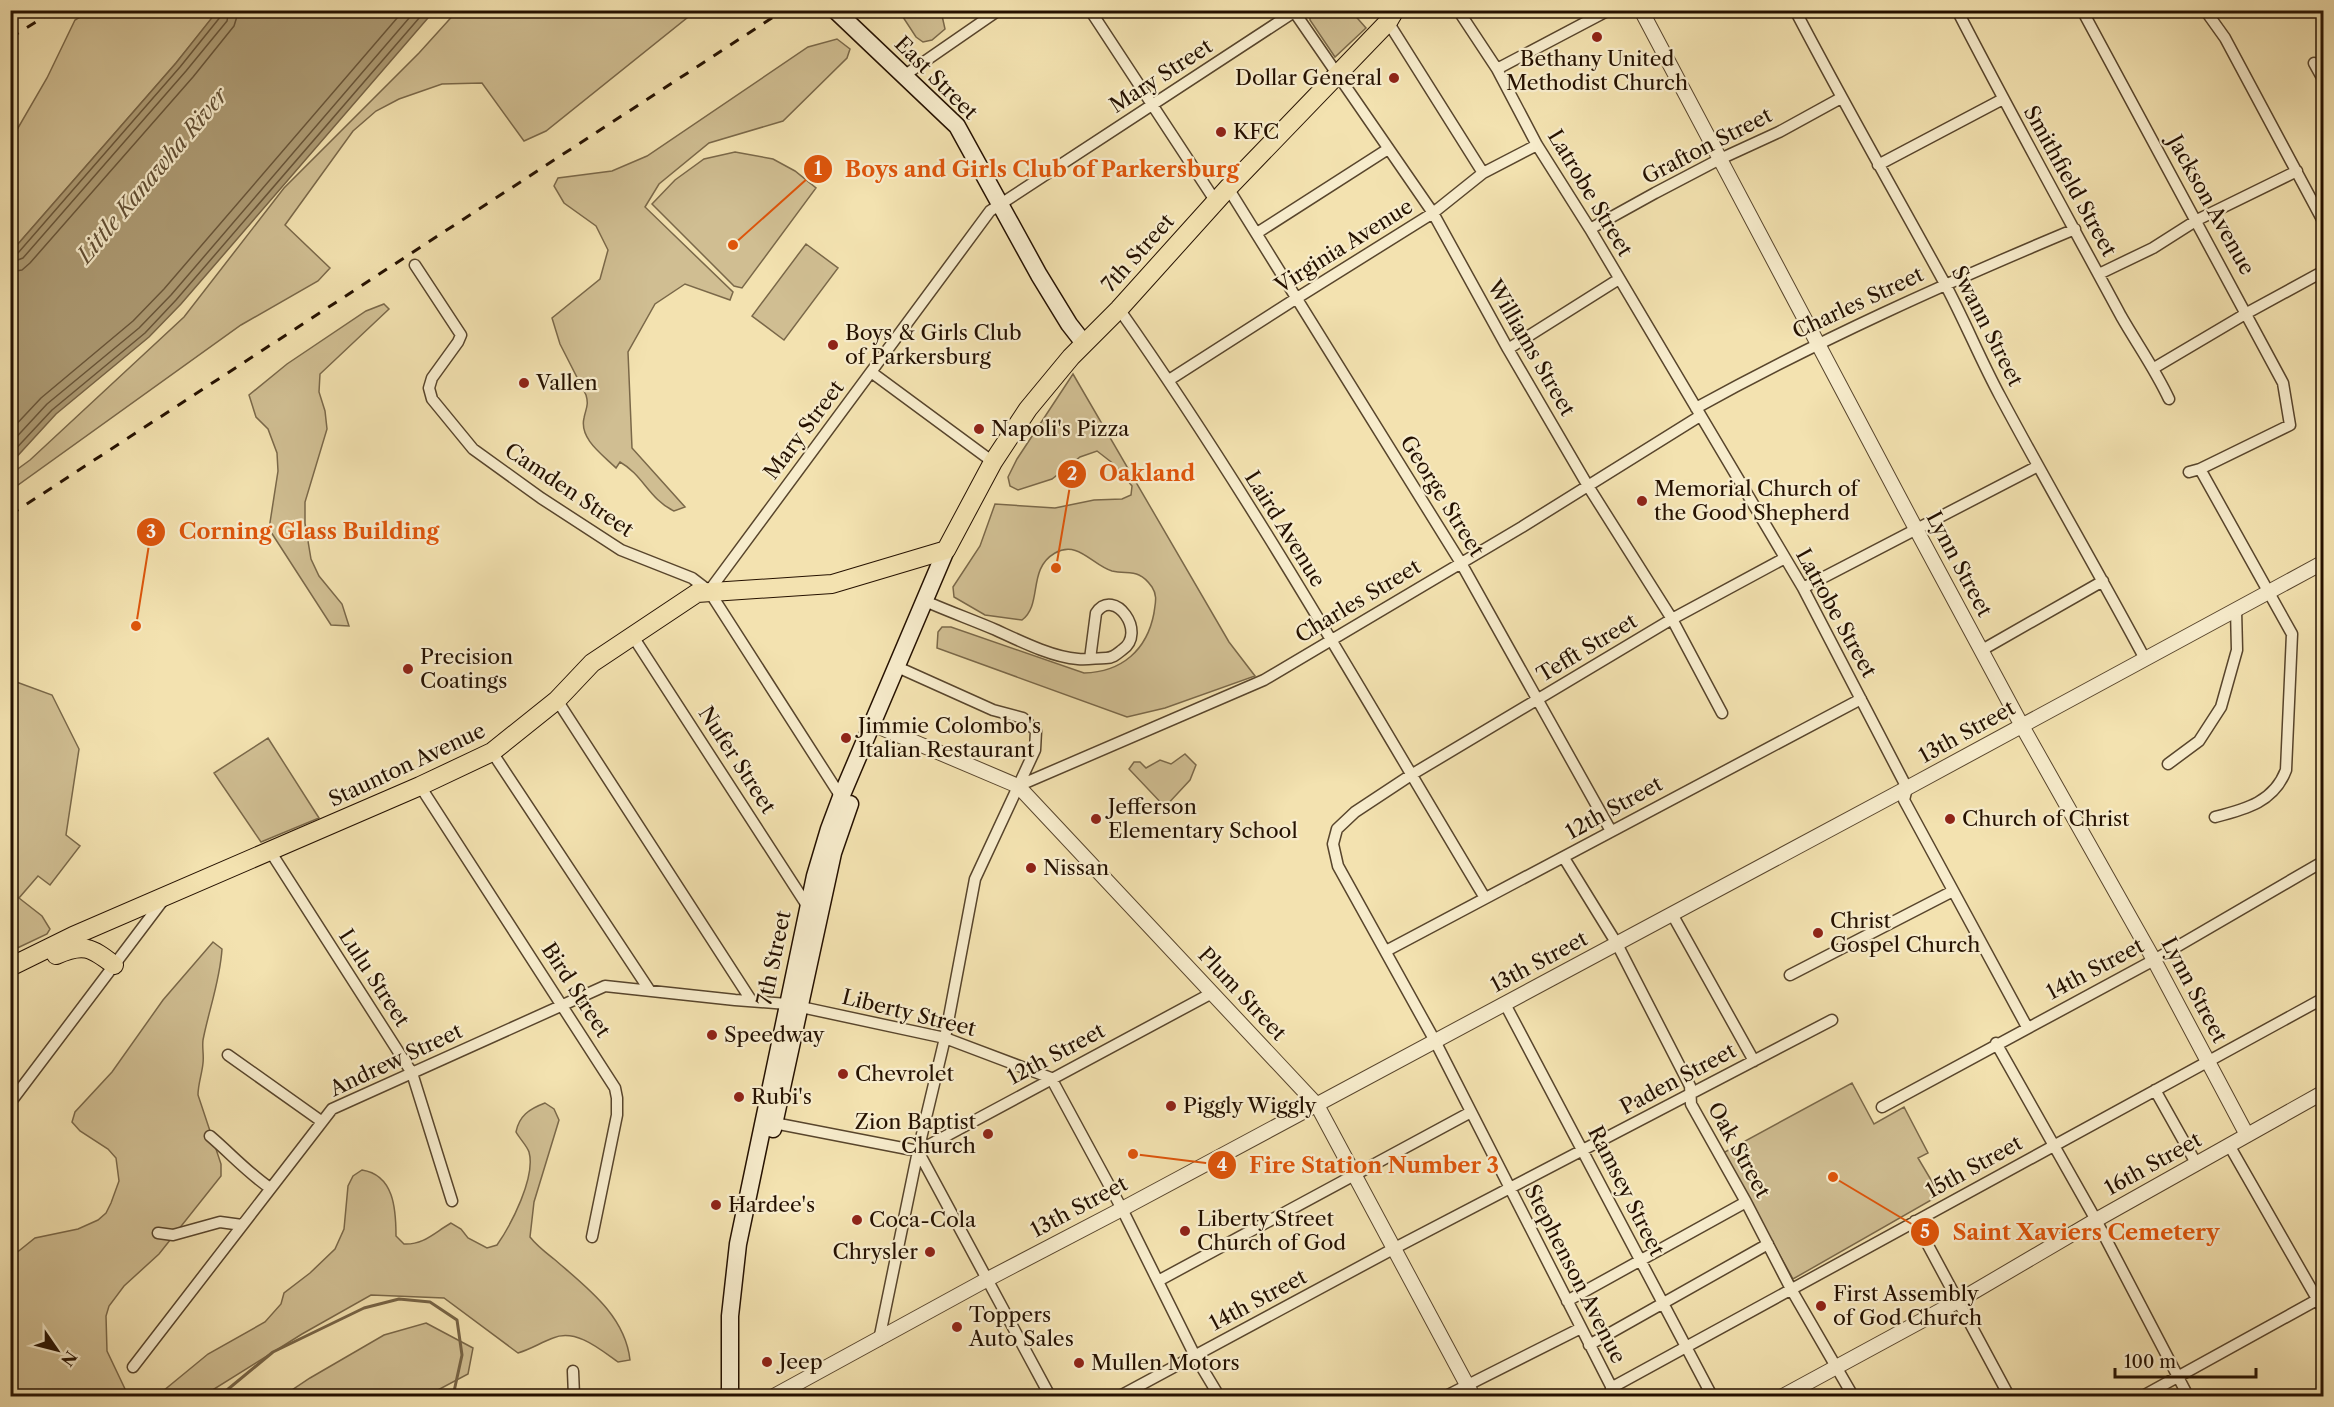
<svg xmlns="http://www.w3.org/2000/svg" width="2334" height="1407" font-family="'Libre Caslon Text',serif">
  <rect width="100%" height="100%" fill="#f3e2b0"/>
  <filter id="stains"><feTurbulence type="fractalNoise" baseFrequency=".00333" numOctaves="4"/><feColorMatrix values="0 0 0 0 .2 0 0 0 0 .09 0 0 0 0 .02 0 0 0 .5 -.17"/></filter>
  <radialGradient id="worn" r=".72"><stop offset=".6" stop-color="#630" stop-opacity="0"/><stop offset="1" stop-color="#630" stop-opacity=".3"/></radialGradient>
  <path fill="#d0be92" stroke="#7a6849" stroke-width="1.5" d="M90 11H218L176 63 11 252V140L47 78 75 20Z
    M457 11H703L692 14 546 131 524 141 482 83 442 84 399 99 376 111 353 131 285 225 330 268 318 281 241 325 11 490V474L30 460 184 317 284 188 419 53Z
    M899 11H941L945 29 932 40 923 42 916 37Z
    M1310 11H1351L1366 28 1335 57 1310 20Z
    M837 39 850 49 847 58 783 121 709 143 659 184 645 207 733 292 730 300 685 284 655 304 628 352 632 448 685 507 674 511C649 499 643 475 620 462L616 468C603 455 579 439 584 418 586 408 589 405 586 395L560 344 552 318 600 279 608 250 596 226 564 203 554 186 558 178 612 171 647 156 808 47Z
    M735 152 773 159 795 171 816 188 742 288 734 286 652 204 675 180 704 159Z
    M806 244 838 268 784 340 752 316Z
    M384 304 389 309 320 374 319 392 325 411 327 429 305 502V523L311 559 319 576 342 604 349 626 331 625 269 529 278 471 277 453 268 429 256 417 249 395 287 364 366 311Z
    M1073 374 1229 642 1255 676 1165 708 1127 717 937 648 938 632 942 627H951L1084 673C1122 672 1147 650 1154 613 1155 604 1158 596 1152 587 1139 568 1129 575 1112 571 1092 565 1078 540 1055 553 1027 569 1043 604 1022 620L985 615 954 597 953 587 980 546 995 504 1055 508 1094 500 1122 499 1131 495 1132 486 1115 465 1097 451 1080 457 1052 479 1018 490 1010 486 1008 477 1017 459Z
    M11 680 52 695 79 749 66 835 80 846 50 885 38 876 19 898 42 916 50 929 47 934 11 951Z
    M268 738 319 818 261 842 214 773Z
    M1185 754 1196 765 1190 780 1165 807 1129 769 1134 762H1140L1146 768 1160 760 1171 764Z
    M213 942 222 949C220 981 209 1009 203 1040 202 1048 204 1055 203 1063 202 1074 198 1084 198 1095L221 1164V1176L159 1254 124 1286 109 1306 106 1316 107 1351 126 1391 134 1396H11L10 1258 35 1238 78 1229 98 1220 106 1213 111 1203 119 1181 116 1158 108 1149 80 1131 72 1122 75 1112 112 1072 163 1000Z
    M1852 1083 1874 1124 1904 1107 1928 1153 1918 1158 1940 1195 1793 1279 1723 1153Z
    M545 1103 554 1109 559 1120 534 1202 530 1237C537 1246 545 1252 554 1259 586 1287 625 1315 630 1360L618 1362C601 1350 576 1328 553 1338 540 1343 531 1349 518 1353L444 1298 371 1295 302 1334 203 1396H157L208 1354 265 1322 281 1304 284 1293 310 1273 335 1249 344 1229 348 1186 353 1176 362 1170C394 1175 396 1209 396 1236L404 1244C424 1245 435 1232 451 1223L461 1229 468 1238 487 1248 497 1245C511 1225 536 1177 529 1152 527 1146 520 1139 516 1132 519 1116 529 1109 545 1103Z
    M426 1323 473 1348 468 1374 434 1392 433 1396H283L310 1378 384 1335Z"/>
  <path fill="#ad9b74" stroke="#776446" stroke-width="1.5" d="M218 10 434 11 181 304 149 337 56 414 11 463V252L176 63Z"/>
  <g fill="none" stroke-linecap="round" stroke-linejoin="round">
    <path stroke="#69563a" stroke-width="1.5" d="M10 255 18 253 180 67 221 16 222 10
      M10 263 23 258 186 71 227 21 229 10
      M10 272 22 270 30 263 193 77 234 26 239 10
      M10 431 41 398 133 321 164 289 404 10
      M10 444 47 404 139 328 171 295 416 10
      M10 455 52 410 145 333 176 300 426 10"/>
    <path stroke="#776446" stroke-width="3" d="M217 1396 227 1390 273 1352 364 1308 399 1299 430 1302 457 1320 462 1355 453 1396"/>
    <defs>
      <path id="minor" d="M1090 10 1216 202
        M1293 10 1433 213 1508 349 1588 486 1672 619 1722 713
        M1458 10 1497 69 1537 145 1590 229 1803 588 1907 788 1904 800 2027 1027
        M1795 10C1843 102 1894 191 1944 282 1964 319 1980 359 2000 396 2047 484 2098 571 2145 659
        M1957 10C2010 113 2066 214 2121 316 2137 344 2155 369 2169 399
        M2082 10 2283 383 2290 425 2200 469 2189 472
        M2205 10 2225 38 2324 223
        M1388 22 1483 173
        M2314 63 2324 81
        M1497 69 1609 10
        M905 75 999 10
        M1878 165 2003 99
        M1228 188 1461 563 1611 831
        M1590 229 1655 193 1718 160 1779 132 1841 98
        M1257 233 1388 149
        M415 265 461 335 458 342 432 378 429 388 432 399 473 449 541 498 621 550 692 578 709 591 843 800
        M2099 274 2153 248 2197 220 2297 171
        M1119 309C1252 498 1366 700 1485 898
        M1508 349 1619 279
        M2154 368 2247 313 2324 271
        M871 372 993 462
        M1169 380 1297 298 1433 213 1483 173 1537 145
        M1696 408C1819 340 1946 283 2075 229
        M2200 469 2292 634 2286 770C2274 802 2246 809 2215 817
        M1803 588 2038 466
        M709 591 990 211 1297 10
        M932 604C953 613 975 621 996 630 1020 641 1052 657 1078 659 1087 660 1097 658 1106 658 1113 658 1117 654 1122 650 1148 633 1114 586 1096 613L1090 659
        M632 635 808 907
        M1982 650 2103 581
        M557 700 751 1000
        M492 752 650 991
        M2168 764 2199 741 2221 707 2237 650 2236 609
        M420 786 615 1088 617 1098V1115L592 1237
        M1018 786 1264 680 1522 527 1700 416
        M270 851 412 1073 452 1201
        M1564 858 1617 944 1690 1086 1691 1104 1746 1202 1791 1289 1853 1396
        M1672 914 1754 1061
        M1386 951 1861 699
        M1790 975 1953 891
        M1505 1004 1712 1396
        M1996 1043 2096 1220 2188 1396
        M228 1055 321 1121
        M2155 1090 2196 1163
        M10 1103 164 899
        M1882 1107 2154 960 2324 861
        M774 1123 918 1151
        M210 1136C230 1153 248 1173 270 1188
        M2229 1145 2324 1311
        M918 1151 1212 993
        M918 1151 1050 1396
        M1915 1221 2009 1396
        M158 1233 173 1235 220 1222 242 1225
        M1158 1281 1471 1112
        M1567 1301 1746 1202
        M879 1340 918 1151 945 1038 975 879 1035 750 1036 731 1023 718 993 710 904 670
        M1589 1345 1768 1244
        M133 1367 332 1109 605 986 735 1000 787 1004 945 1038 1051 1078 1122 1209 1195 1356 1219 1396
        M573 1371 574 1396
        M1611 1388 2324 998
        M1120 1396 1393 1249 1832 1020
        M1446 1396 1581 1328
        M1616 1396 1435 1041 1338 866 1333 844 1337 829 1355 812 1411 775 1672 619 1785 558
        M2143 1396 2324 1296"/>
      <path id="tertiary" d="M1641 10 1916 529 2022 726 2154 960 2247 1135
        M872 724 1018 786 1317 1105 1473 1396
        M774 1396 986 1280 1122 1209 1907 788 2324 562
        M1783 1396 1958 1301 2096 1220 2324 1092"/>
      <path id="secondary" d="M835 10 957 126 1039 275 1069 324 1083 342
        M773 1129 833 853 850 804
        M730 1396V1316L738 1244 815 876 829 829 841 797 946 550"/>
      <path id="primary" d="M56 955C83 943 91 947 114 965
        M10 967 73 936 420 786 492 752 557 700 592 663 697 593 832 584 946 550 993 462 1028 409 1071 357 1119 309 1228 188 1388 22 1395 10"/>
    </defs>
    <use href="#minor" stroke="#58452c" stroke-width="13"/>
    <use href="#tertiary" stroke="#58452c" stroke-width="16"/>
    <use href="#secondary" stroke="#251100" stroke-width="19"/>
    <use href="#primary" stroke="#251100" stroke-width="20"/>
    <use href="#minor" stroke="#f7eccc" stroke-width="10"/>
    <use href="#tertiary" stroke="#f7eccc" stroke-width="14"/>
    <use href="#secondary" stroke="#f7eccc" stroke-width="16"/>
    <use href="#primary" stroke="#f3e2b0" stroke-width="18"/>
    <path stroke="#251100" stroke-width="3" stroke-dasharray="10 10" stroke-linecap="butt" d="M10 38 55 10
      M10 515 784 10"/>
  </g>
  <g fill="#8f2418" stroke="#f7eccc" stroke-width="2">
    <circle cx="1597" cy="37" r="6"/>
    <circle cx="1394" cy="78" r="6"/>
    <circle cx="1221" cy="132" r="6"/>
    <circle cx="833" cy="345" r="6"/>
    <circle cx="524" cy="383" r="6"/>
    <circle cx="979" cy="429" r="6"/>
    <circle cx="1642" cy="501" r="6"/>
    <circle cx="408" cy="669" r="6"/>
    <circle cx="846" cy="738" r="6"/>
    <circle cx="1096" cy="819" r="6"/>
    <circle cx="1950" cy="819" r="6"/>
    <circle cx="1031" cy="868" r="6"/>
    <circle cx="1818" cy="933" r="6"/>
    <circle cx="712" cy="1035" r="6"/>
    <circle cx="843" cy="1074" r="6"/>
    <circle cx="739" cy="1097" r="6"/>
    <circle cx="1171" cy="1106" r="6"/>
    <circle cx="988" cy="1134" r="6"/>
    <circle cx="716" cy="1205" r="6"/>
    <circle cx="857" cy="1220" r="6"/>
    <circle cx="1185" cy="1231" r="6"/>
    <circle cx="930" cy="1252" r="6"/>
    <circle cx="1821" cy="1306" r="6"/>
    <circle cx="957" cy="1327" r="6"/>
    <circle cx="767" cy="1362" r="6"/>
    <circle cx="1079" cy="1363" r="6"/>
  </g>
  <g text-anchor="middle" stroke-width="4.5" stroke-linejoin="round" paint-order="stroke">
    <g font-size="21" fill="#251100" stroke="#f7eccc" text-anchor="start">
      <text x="1597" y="66" text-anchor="middle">Bethany United<tspan x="1597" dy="24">Methodist Church</tspan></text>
      <text x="1382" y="85" text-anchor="end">Dollar General</text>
      <text x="1233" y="139">KFC</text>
      <text x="845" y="340">Boys &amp; Girls Club<tspan x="845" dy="24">of Parkersburg</tspan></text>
      <text x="536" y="390">Vallen</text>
      <text x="991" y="436">Napoli's Pizza</text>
      <text x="1654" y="496">Memorial Church of<tspan x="1654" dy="24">the Good Shepherd</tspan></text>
      <text x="420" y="664">Precision<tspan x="420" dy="24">Coatings</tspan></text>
      <text x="858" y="733">Jimmie Colombo's<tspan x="858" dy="24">Italian Restaurant</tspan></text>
      <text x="1108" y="814">Jefferson<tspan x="1108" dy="24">Elementary School</tspan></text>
      <text x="1962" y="826">Church of Christ</text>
      <text x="1043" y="875">Nissan</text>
      <text x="1830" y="928">Christ<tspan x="1830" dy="24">Gospel Church</tspan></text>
      <text x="724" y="1042">Speedway</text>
      <text x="855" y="1081">Chevrolet</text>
      <text x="751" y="1104">Rubi's</text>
      <text x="1183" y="1113">Piggly Wiggly</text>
      <text x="976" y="1129" text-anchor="end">Zion Baptist<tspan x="976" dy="24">Church</tspan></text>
      <text x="728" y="1212">Hardee's</text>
      <text x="1197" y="1226">Liberty Street<tspan x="1197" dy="24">Church of God</tspan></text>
      <text x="869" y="1227">Coca-Cola</text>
      <text x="918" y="1259" text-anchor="end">Chrysler</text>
      <text x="1833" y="1301">First Assembly<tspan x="1833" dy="24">of God Church</tspan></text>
      <text x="969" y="1322">Toppers<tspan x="969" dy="24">Auto Sales</tspan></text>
      <text x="779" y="1369">Jeep</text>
      <text x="1091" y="1370">Mullen Motors</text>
    </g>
    <g font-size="21" fill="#251100" stroke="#f7eccc">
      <text transform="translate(1161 76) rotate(-33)" y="7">Mary Street</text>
      <text transform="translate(936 78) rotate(45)" y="7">East Street</text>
      <text transform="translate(1707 146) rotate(-27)" y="7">Grafton Street</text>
      <text transform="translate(2070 181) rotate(61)" y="7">Smithfield Street</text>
      <text transform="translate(1590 193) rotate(59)" y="7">Latrobe Street</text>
      <text transform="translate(2211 205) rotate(61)" y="7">Jackson Avenue</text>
      <text transform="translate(1344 246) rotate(-32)" y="7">Virginia Avenue</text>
      <text transform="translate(1138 253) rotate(-48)" y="7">7th Street</text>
      <text transform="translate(1858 303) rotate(-25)" y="7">Charles Street</text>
      <text transform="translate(1987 326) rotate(63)" y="7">Swann Street</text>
      <text transform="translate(1531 348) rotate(60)" y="7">Williams Street</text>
      <text transform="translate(804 430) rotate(-53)" y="7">Mary Street</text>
      <text transform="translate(569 490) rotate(34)" y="7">Camden Street</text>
      <text transform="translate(1442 496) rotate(58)" y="7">George Street</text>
      <text transform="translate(1285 529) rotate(58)" y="7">Laird Avenue</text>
      <text transform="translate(1959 564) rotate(62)" y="7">Lynn Street</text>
      <text transform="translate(1358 601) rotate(-31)" y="7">Charles Street</text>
      <text transform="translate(1836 613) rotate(61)" y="7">Latrobe Street</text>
      <text transform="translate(1587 648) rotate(-31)" y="7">Tefft Street</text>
      <text transform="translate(1967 732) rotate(-29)" y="7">13th Street</text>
      <text transform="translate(737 760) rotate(57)" y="7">Nufer Street</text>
      <text transform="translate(407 765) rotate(-25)" y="7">Staunton Avenue</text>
      <text transform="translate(1614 808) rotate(-29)" y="7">12th Street</text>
      <text transform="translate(774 958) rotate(-78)" y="7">7th Street</text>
      <text transform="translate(1539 962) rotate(-28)" y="7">13th Street</text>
      <text transform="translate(2095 969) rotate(-28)" y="7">14th Street</text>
      <text transform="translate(374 978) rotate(57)" y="7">Lulu Street</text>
      <text transform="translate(576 990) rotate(57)" y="7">Bird Street</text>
      <text transform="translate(2194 990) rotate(62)" y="7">Lynn Street</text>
      <text transform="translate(1242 994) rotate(47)" y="7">Plum Street</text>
      <text transform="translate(909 1013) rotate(14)" y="7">Liberty Street</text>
      <text transform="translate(1056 1054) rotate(-28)" y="7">12th Street</text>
      <text transform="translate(396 1060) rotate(-25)" y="7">Andrew Street</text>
      <text transform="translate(1678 1079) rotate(-28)" y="7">Paden Street</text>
      <text transform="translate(1739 1150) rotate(61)" y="7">Oak Street</text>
      <text transform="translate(2153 1164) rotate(-29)" y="7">16th Street</text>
      <text transform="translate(1974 1167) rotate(-29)" y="7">15th Street</text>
      <text transform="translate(1626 1191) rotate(63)" y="7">Ramsey Street</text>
      <text transform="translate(1079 1207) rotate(-28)" y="7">13th Street</text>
      <text transform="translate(1575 1274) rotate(63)" y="7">Stephenson Avenue</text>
      <text transform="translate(1258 1300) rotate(-28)" y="7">14th Street</text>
    </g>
    <g font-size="22" font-style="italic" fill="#624f34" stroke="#f7eccc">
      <text transform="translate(152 175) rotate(-50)" y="8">Little Kanawha River</text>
    </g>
  </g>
  <path fill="none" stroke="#de550b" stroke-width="2" d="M733 245L818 169M1056 568L1072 474M136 626L151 532M1133 1154L1222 1165M1833 1177L1925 1232"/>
  <g fill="#de550b" stroke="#f7eccc" stroke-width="2">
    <circle cx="733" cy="245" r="6"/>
    <circle cx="1056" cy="568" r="6"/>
    <circle cx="136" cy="626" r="6"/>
    <circle cx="1133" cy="1154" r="6"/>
    <circle cx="1833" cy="1177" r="6"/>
    <circle cx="818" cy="169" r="15"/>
    <circle cx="1072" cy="474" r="15"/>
    <circle cx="151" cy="532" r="15"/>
    <circle cx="1222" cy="1165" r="15"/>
    <circle cx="1925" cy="1232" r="15"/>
  </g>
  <g font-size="18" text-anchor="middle" font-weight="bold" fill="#fff">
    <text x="818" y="175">1</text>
    <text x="1072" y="480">2</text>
    <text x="151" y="538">3</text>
    <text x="1222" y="1171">4</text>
    <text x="1925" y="1238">5</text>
  </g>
  <g font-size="22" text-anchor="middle" font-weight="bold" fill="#de550b" stroke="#f7eccc" stroke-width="4.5" stroke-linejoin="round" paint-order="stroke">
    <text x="1042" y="177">Boys and Girls Club of Parkersburg</text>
    <text x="1147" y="481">Oakland</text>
    <text x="309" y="539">Corning Glass Building</text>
    <text x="1374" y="1173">Fire Station Number 3</text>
    <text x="2086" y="1240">Saint Xaviers Cemetery</text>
  </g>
  <rect width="2334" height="1407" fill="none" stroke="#f3e2b0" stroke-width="36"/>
  <rect x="12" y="12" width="2310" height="1383" fill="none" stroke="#251100" stroke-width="3"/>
  <rect x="18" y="18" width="2298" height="1371" fill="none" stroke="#251100" stroke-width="1.5"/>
  <g transform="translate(57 1350) rotate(125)" stroke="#f7eccc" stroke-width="4.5" paint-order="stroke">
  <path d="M0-4.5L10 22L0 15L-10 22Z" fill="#251100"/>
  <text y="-9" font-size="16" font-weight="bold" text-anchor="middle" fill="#251100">N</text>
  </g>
  <path d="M2115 1368v9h141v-9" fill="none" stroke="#251100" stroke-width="3"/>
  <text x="2124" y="1368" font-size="18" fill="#251100" stroke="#f7eccc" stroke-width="4.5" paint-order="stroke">100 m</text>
  <rect width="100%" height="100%" filter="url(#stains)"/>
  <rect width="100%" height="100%" fill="url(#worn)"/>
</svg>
